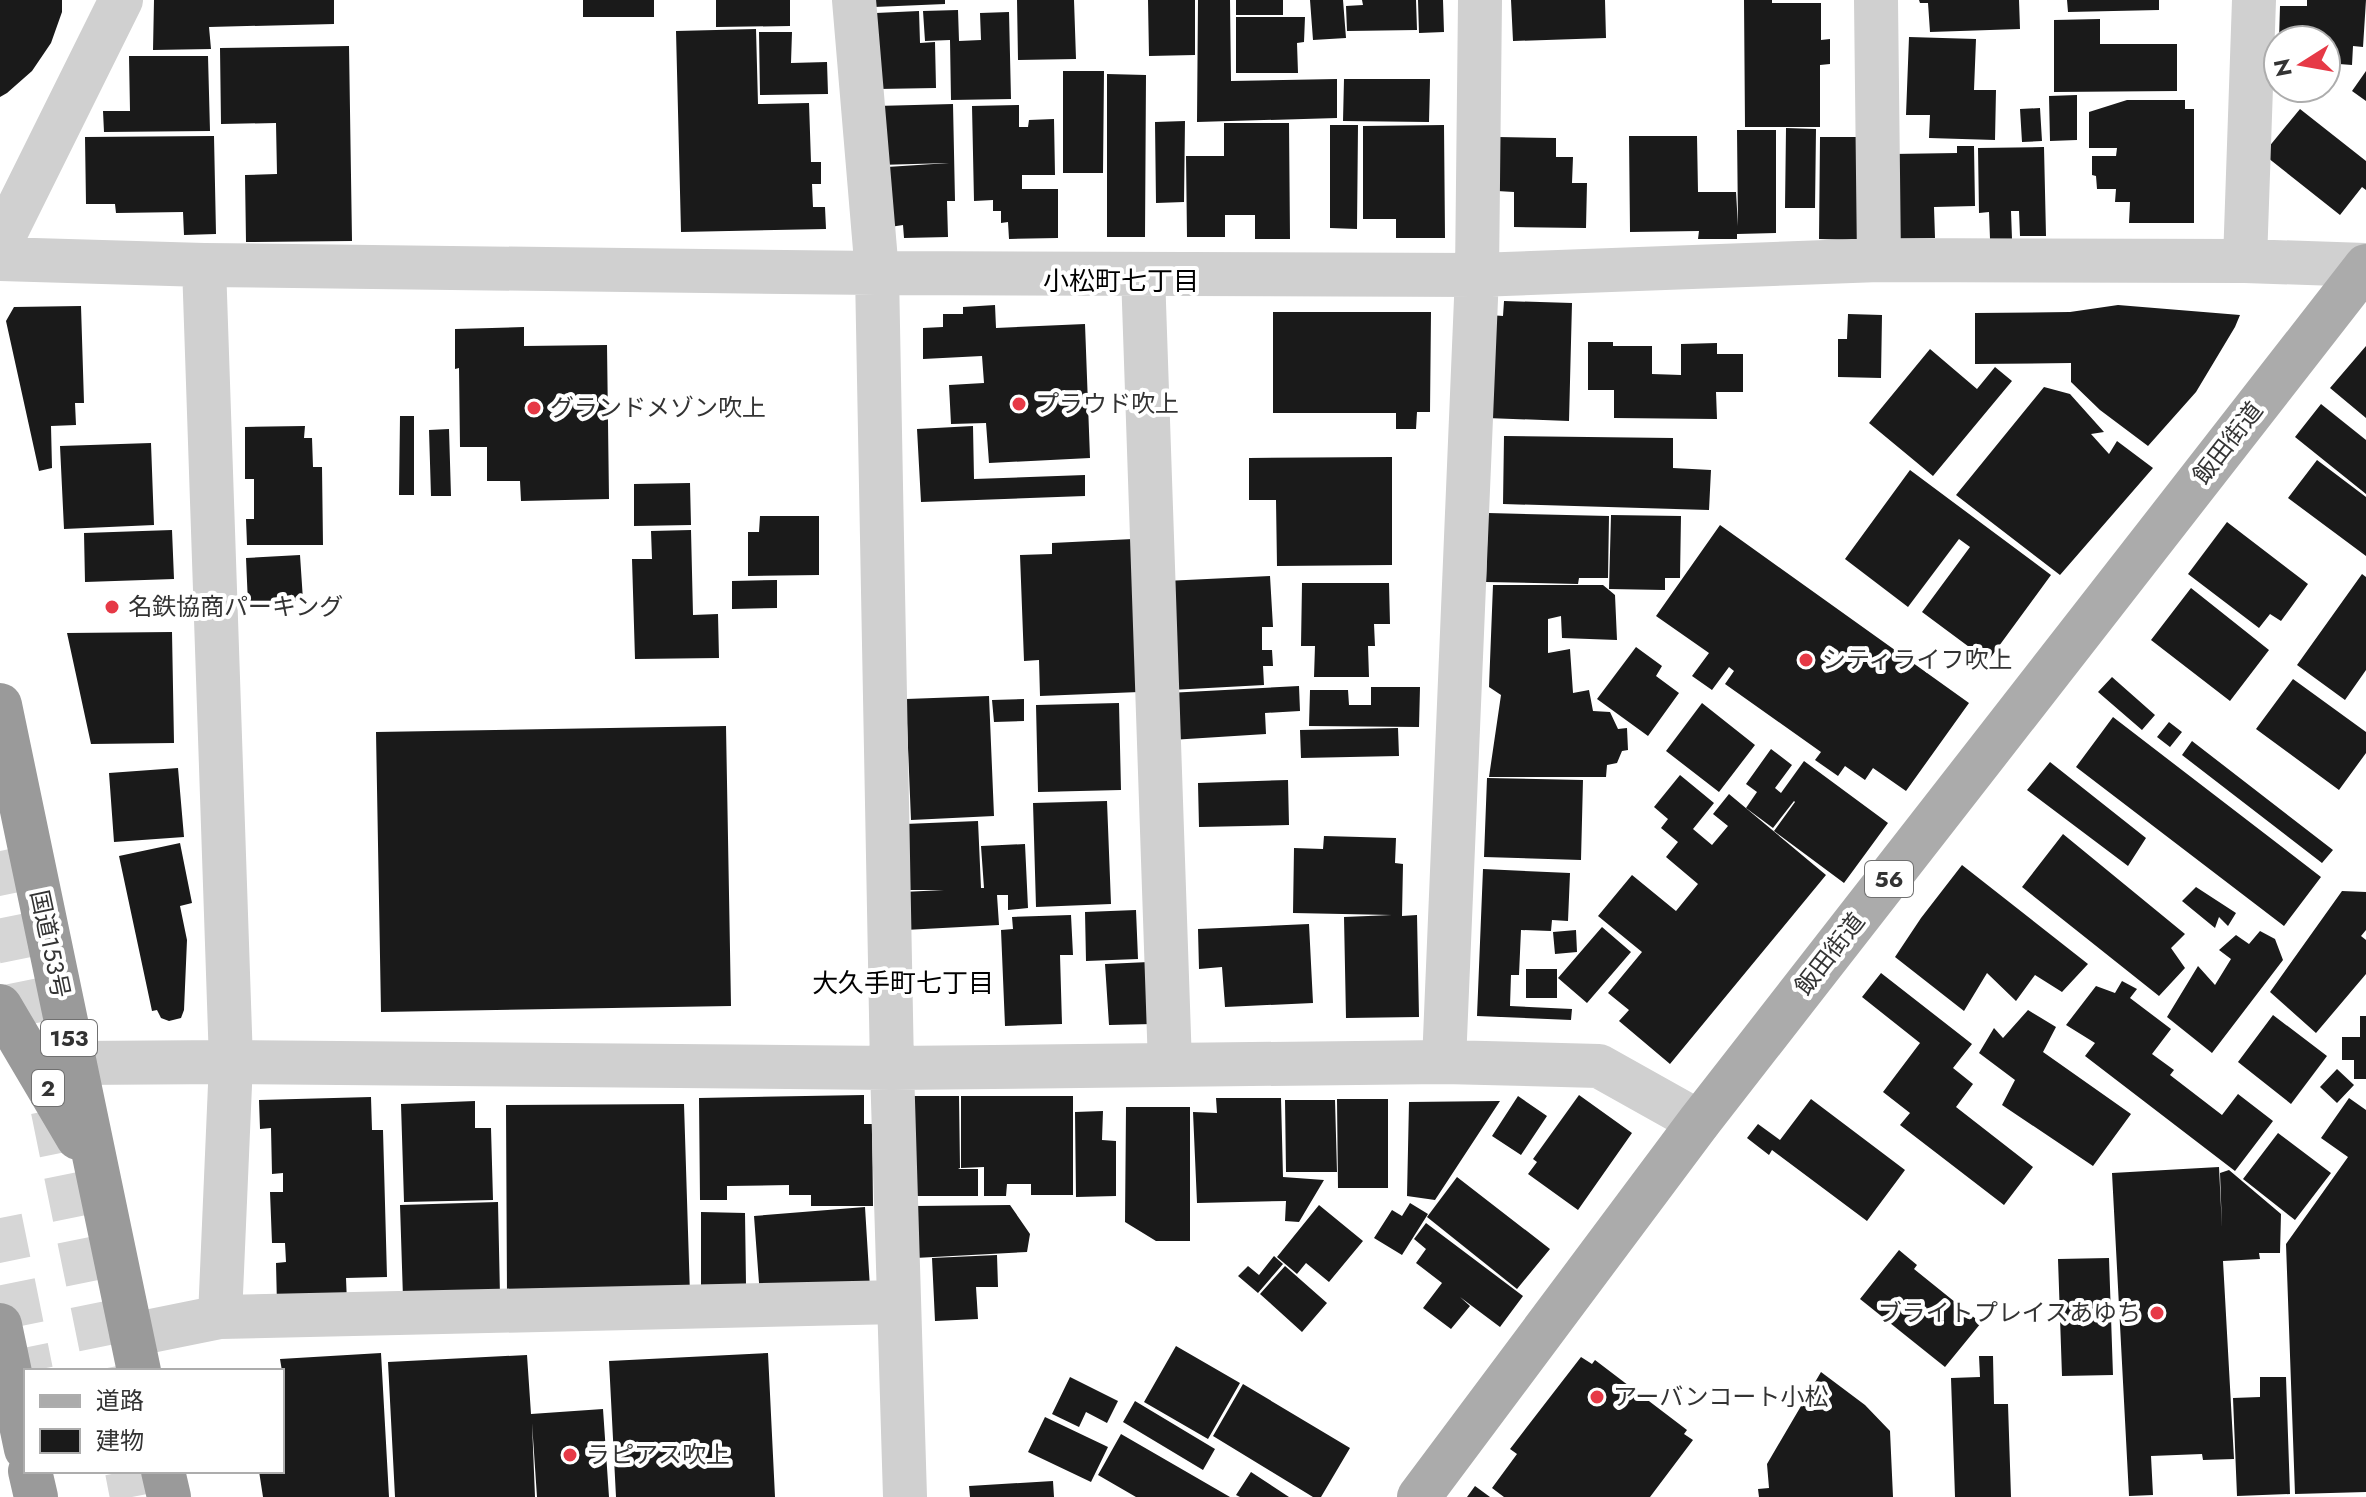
<svg xmlns="http://www.w3.org/2000/svg" width="2366" height="1497" font-family="Jost,'Noto Sans JP',sans-serif">
  <rect width="100%" height="100%" fill="#fff"/>
  <path fill="#1a1a1a" d="M0 0H62V12L51 43 32 71 7 93 0 97Z
    M154 0H334V24L209 27 211 49 153 50Z
    M583 0H654V17H583Z
    M716 0H790V26L716 27Z
    M874 0H945V4L874 7Z
    M1017 0H1074L1076 59 1018 60Z
    M1148 0H1195V55L1149 56Z
    M1198 0H1230L1231 81 1337 79V118L1197 122Z
    M1236 0H1283V15H1236Z
    M1310 0H1343L1346 38 1313 40Z
    M1362 0H1416L1417 30 1347 31 1346 6 1363 5Z
    M1418 0H1443L1444 32 1419 33Z
    M1511 0H1605L1606 38 1513 41Z
    M1744 0H1772V3H1821V40L1830 39V64L1820 65V127H1745Z
    M1919 0H2019L2020 29 1930 32 1928 3H1920Z
    M2067 0H2159V10L2068 12Z
    M2307 0H2366L2363 47 2353 46 2352 65 2326 63V40H2279L2280 6H2307Z
    M958 10 959 41 981 40 980 13 1009 12 1011 99 951 100 950 40 925 41 923 11Z
    M919 11 920 43 935 42 936 88 878 89 876 13Z
    M1236 17H1305L1304 42 1297 43 1298 73H1236Z
    M2100 19V44H2177V91L2054 92V20Z
    M756 29 758 104 809 103 811 162H821V184H812L813 207H825L826 229 681 232 676 31Z
    M759 32H792L791 63 827 62 828 94 760 95Z
    M1909 37 1976 39 1974 90H1996L1995 140 1929 138 1930 115H1906Z
    M349 46 352 241 246 242 245 175 277 174 276 123 221 124 220 48Z
    M129 56H208L210 131 104 132 103 111H130Z
    M1063 71H1104L1103 173H1063Z
    M2366 71V101L2352 91Z
    M1107 74 1146 75 1145 237H1107Z
    M1344 79H1430L1429 122 1343 121Z
    M2077 95V140L2050 141 2049 96Z
    M2127 100H2185V109H2194V223H2129L2130 202H2115L2116 189H2097L2096 176 2092 175V156H2116L2117 148H2089V112Z
    M953 104 955 201H947L948 237 904 238 903 225 890 227 887 167 949 163 878 165 876 106Z
    M1019 105V127H1028L1029 120 1054 119 1055 175H1022V189H1058V238L1009 239 1008 222 1001 223V211H993V200L974 201 972 106Z
    M2040 108 2042 141 2022 142 2020 109Z
    M2300 109 2366 161V190L2362 187 2340 215 2263 154Z
    M1185 121 1184 202 1156 203 1155 122Z
    M1224 123H1289L1290 239H1255V215H1225V237H1187L1186 156H1224Z
    M1330 125H1358L1357 229 1330 228Z
    M1444 125 1445 238H1396V219H1363V126Z
    M1786 128 1816 129 1815 208H1785Z
    M1737 130H1776V233L1737 234V239H1698L1699 231 1630 232 1629 136H1697L1698 192H1736L1738 226Z
    M214 136 216 234 184 235 183 212 116 213 115 204H86L85 137Z
    M1497 137 1556 138V157H1573L1572 183H1587L1586 228 1514 227V192L1497 191Z
    M1820 137H1859L1858 240 1819 239Z
    M1957 146H1974L1975 206 1934 207 1935 238 1893 239 1892 154 1957 153Z
    M2044 147 2046 236H2020L2019 211H2011L2012 239H1990L1989 212 1979 213 1978 148Z
    M1504 301 1572 303 1569 421 1487 418 1489 315 1503 316Z
    M995 305 996 328 1085 324 1090 458 989 463 986 423 951 424 949 385 984 383 982 356 923 359V328L943 327V314H963V307Z
    M2118 305 2240 315 2235 327 2196 392 2148 446 2100 410 2071 382V363L1975 364V313L2070 312Z
    M81 306 84 403H75L76 425 51 426 52 468 39 471 6 321 14 307Z
    M1273 312H1431L1430 412H1417L1416 429H1396V413H1273Z
    M1848 314 1882 315 1881 378 1838 377V339H1847Z
    M524 327V346L607 345 609 499 521 501 520 481H487V447H460L459 368 455 369V329Z
    M1588 342H1613V346H1652V374L1681 375V344L1717 343V354H1743V392H1716L1717 419 1614 418V390H1588Z
    M2366 346V418L2330 388Z
    M1930 349 1977 389 1995 367 2012 381 1933 476 1869 423Z
    M2044 387 2070 394 2104 432 2091 434 2109 454 2117 441 2153 468 2060 575 1956 495Z
    M2321 404 2366 440V494L2295 437Z
    M400 416H414V495H399Z
    M305 426 304 438H312L313 467H322L323 545H247L246 519H254V479H245V427Z
    M973 426 974 479 1085 475V496L921 502 917 429Z
    M449 429 451 496H431L429 430Z
    M1504 436 1673 438V468L1711 470 1709 510 1503 504Z
    M151 443 154 525 64 529 60 446Z
    M1392 457V565L1277 566 1276 500H1249V458Z
    M2317 460 2366 497V556L2288 498Z
    M1910 470 2051 575 1988 661 1922 612 1970 547 1959 539 1908 607 1845 559Z
    M690 483 691 525 634 526V484Z
    M1488 513 1609 516 1608 578H1579L1578 584 1486 582Z
    M1611 515 1681 516 1680 578H1665V590L1609 589Z
    M760 516H819V575L748 576V532H759Z
    M2227 522 2308 584 2281 621 2270 614 2259 628 2188 574Z
    M1720 525 1969 703 1906 791 1873 768 1865 780 1845 766 1838 776 1815 760 1821 752 1725 684 1734 671 1729 667 1712 690 1692 676 1709 653 1656 616Z
    M172 530 174 579 85 582 84 533Z
    M691 530 693 615 718 614 719 658 635 659 632 559H652L651 531Z
    M1133 539 1139 692 1040 696 1039 660 1024 661 1020 555 1052 554V543Z
    M300 555 303 600 248 604 246 558Z
    M2362 574 2366 577V670L2345 700 2297 665Z
    M1270 576 1273 627H1262V650H1272L1273 666H1263L1264 685 1171 690 1165 581Z
    M777 580V608L732 609V581Z
    M1302 583H1389L1390 624H1374L1375 646H1368L1369 677H1314L1315 646H1301Z
    M1493 585H1603L1615 595 1617 640 1562 638 1561 616 1548 619V653L1570 649 1573 693 1589 690 1593 711 1610 712 1618 729 1627 728 1628 750 1622 751 1617 763 1607 765 1606 777H1489L1501 695 1489 687Z
    M2191 588 2269 650 2230 701 2151 640Z
    M172 632 174 743 91 744 67 633Z
    M1636 647 1662 666 1656 676 1679 693 1648 736 1597 699Z
    M2112 677 2155 715 2142 730 2098 692Z
    M2293 679 2366 732V753L2339 790 2256 729Z
    M1299 686 1300 711 1265 713 1266 734 1171 740 1168 693Z
    M1371 687H1420L1419 727 1309 726 1310 690H1348L1349 705H1371Z
    M989 696 994 816 911 820 906 699Z
    M1024 699V721L994 722 992 700Z
    M1119 703 1121 790 1038 792 1036 705Z
    M1702 703 1755 745 1719 792 1666 751Z
    M2113 717 2321 877 2284 926 2076 767Z
    M2169 722 2182 732 2170 747 2157 737Z
    M726 726 731 1006 381 1012 376 732Z
    M1398 728 1399 756 1301 758 1300 730Z
    M2192 741 2333 850 2322 863 2182 755Z
    M1771 749 1792 765 1775 788 1781 793 1804 761 1888 823 1844 883 1774 831 1795 802 1794 801 1773 828 1746 808 1757 792 1746 784Z
    M2050 762 2146 838 2128 866 2027 790Z
    M178 768 184 837 114 842 109 773Z
    M1680 775 1714 803 1693 829 1712 845 1728 826 1713 814 1729 794 1826 875 1670 1064 1619 1021 1629 1010 1608 993 1642 952 1598 916 1632 875 1676 911 1698 884 1666 857 1678 842 1661 828 1668 819 1654 807Z
    M1487 778 1583 780 1581 860 1484 857Z
    M1288 780 1289 825 1199 827 1198 783Z
    M1107 801 1111 904 1036 907 1033 803Z
    M978 821 981 888H984L981 846 1025 844 1028 908 1008 910V895H997L999 925 905 930 903 892 944 890H908L905 824Z
    M2063 834 2185 934 2171 948 2185 968 2159 996 2022 887Z
    M1324 836 1396 838 1395 863 1403 864 1402 916 1417 915 1419 1017 1346 1018 1344 917 1392 915 1293 913 1294 848 1323 849Z
    M180 843 192 903 180 906 187 940 184 1010 181 1018 169 1021 161 1018 157 1010 152 1011 119 856Z
    M1962 865 2088 964 2062 992 2035 975 2016 1001 1987 973 1964 1011 1895 957 1921 918Z
    M1483 869 1570 873 1568 921 1552 920 1551 931 1521 930 1519 975H1511L1510 1006 1572 1009 1571 1020 1477 1016Z
    M2196 887 2236 913 2228 926 2219 917 2215 928 2182 901Z
    M2342 891 2366 892V930L2361 936 2366 940V974L2316 1033 2270 992Z
    M1136 910 1138 959 1086 961 1085 912Z
    M1071 915 1073 955H1060L1062 1024 1005 1026 1001 930 1013 929 1012 917Z
    M1309 924 1313 1003 1225 1007 1222 967 1199 969 1198 929Z
    M1602 927 1631 952 1587 1003 1558 978Z
    M1576 930 1577 952 1555 954 1553 932Z
    M2260 931 2275 939 2283 960 2212 1053 2167 1017 2198 966 2215 985 2231 959 2219 950 2236 935 2249 944Z
    M1149 962 1153 1024 1109 1025 1105 964Z
    M1526 969H1557V998H1526Z
    M1881 973 1972 1044 1953 1068 1973 1084 1956 1107 2033 1167 2004 1205 1900 1125 1910 1113 1883 1092 1920 1043 1862 997Z
    M2122 981 2137 989 2130 998 2171 1029 2152 1054 2174 1070 2170 1075 2222 1115 2238 1094 2273 1121 2235 1171 2085 1056 2095 1043 2066 1025 2096 986 2115 993Z
    M2028 1010 2056 1027 2043 1052 2131 1114 2093 1166 2002 1105 2015 1080 1979 1053 1994 1028 2003 1038Z
    M2273 1015 2327 1056 2291 1104 2238 1062Z
    M2360 1016H2366V1079H2354V1060H2342V1037H2360Z
    M2337 1069 2354 1085 2337 1103 2320 1087Z
    M864 1095V1124H872L873 1206H811V1195H789V1185L727 1186V1200H700L699 1098Z
    M1579 1095 1632 1133 1578 1210 1528 1174 1537 1162 1533 1159Z
    M912 1096H959L960 1168 958 1169H978V1196H913Z
    M961 1096H1073V1195H1031V1184H1007L1006 1196H984V1167L961 1168Z
    M1518 1096 1547 1116 1521 1155 1492 1136Z
    M371 1097 372 1130H383L387 1277 346 1278 347 1303 277 1305 276 1263 286 1262 285 1243H272L270 1192H283V1173L272 1174 271 1128 260 1129 259 1100Z
    M1216 1098H1281L1283 1177 1324 1180 1299 1222 1285 1221 1286 1201 1197 1203 1193 1112 1217 1113Z
    M2349 1098 2366 1110V1492L2295 1494 2286 1244 2348 1157 2321 1138Z
    M1337 1099H1388V1188H1338Z
    M1811 1099 1905 1170 1867 1221 1772 1150 1769 1155 1747 1138 1758 1124 1780 1140Z
    M1285 1100H1335L1337 1172H1286Z
    M475 1101V1128H491L493 1200 404 1202 401 1104Z
    M1500 1101 1435 1200 1407 1196 1409 1102Z
    M684 1104 690 1295 507 1297 506 1105Z
    M1126 1107H1190V1241H1156L1125 1222Z
    M1103 1111 1102 1140 1116 1141V1196L1076 1197 1075 1112Z
    M2278 1133 2331 1173 2295 1220 2243 1179Z
    M2219 1167 2222 1228 2220 1173 2229 1170 2281 1214 2280 1253H2259L2260 1259 2223 1261 2234 1459 2203 1460 2202 1454 2151 1456 2153 1495 2129 1496 2112 1173Z
    M1457 1177 1550 1249 1517 1289 1427 1217Z
    M498 1202 500 1296 403 1298 400 1205Z
    M1410 1203 1428 1214 1402 1255 1374 1238 1392 1210 1402 1216Z
    M1010 1205 1030 1234 1027 1252 915 1258V1206Z
    M1319 1205 1363 1241 1329 1282 1306 1263 1297 1274 1277 1257Z
    M865 1207 870 1288 760 1296 754 1216Z
    M701 1212 745 1213 746 1285 701 1286Z
    M1426 1223 1523 1296 1500 1327 1460 1297 1470 1306 1451 1329 1423 1308 1442 1283 1416 1263 1426 1249 1414 1239Z
    M1899 1250 1917 1265 1914 1269 1981 1323 1945 1367 1860 1299Z
    M997 1255 998 1287H976L978 1319 935 1321 932 1258Z
    M1274 1256 1283 1264 1258 1293 1238 1276 1248 1266 1259 1275Z
    M2109 1258 2113 1375 2062 1376 2058 1259Z
    M1285 1266 1327 1303 1302 1332 1260 1294Z
    M1176 1346 1240 1383 1208 1439 1144 1402Z
    M381 1353 389 1497H263L259 1471H282V1371L280 1359Z
    M768 1353 775 1497H616L609 1361Z
    M527 1355 531 1414 603 1409 609 1497H537L532 1423 535 1497H395L388 1362Z
    M1979 1356H1993L1994 1404H2008L2011 1497H1955L1951 1378 1980 1377Z
    M1581 1357 1592 1364 1595 1360 1687 1430 1684 1434 1693 1440 1650 1497H1504L1492 1488 1517 1454 1510 1449Z
    M1821 1372 1865 1405 1890 1431 1893 1497H1759L1758 1489 1769 1488 1767 1464Z
    M1070 1377 1118 1401 1107 1423 1086 1412 1079 1427 1052 1414Z
    M2260 1377H2286L2290 1494 2237 1496 2233 1398 2260 1397Z
    M1243 1384 1350 1448 1321 1497H1313L1213 1436Z
    M1135 1401 1215 1449 1203 1470 1123 1422Z
    M1045 1417 1108 1447 1091 1482 1028 1452Z
    M1121 1434 1230 1497H1136L1098 1475Z
    M1251 1472 1289 1497H1240L1236 1495Z
    M1053 1481 1054 1497H970L969 1486Z
    M1475 1486 1490 1497H1467Z"/>
  <g fill="none" stroke-linecap="round" stroke-linejoin="round">
    <path stroke="#d6d6d6" stroke-width="44" stroke-dasharray="44 22" stroke-linecap="butt" d="M0 851 106 1371
      M0 1218 31 1371
      M127 1471 132 1497"/>
    <path stroke="#d0d0d0" stroke-width="44" d="M854 0 877 273 892 1068 905 1497
      M1876 0 1879 260
      M0 244 121 0
      M0 259 204 265 877 273 1477 275 1879 260 2245 261 2366 265
      M2245 261 2254 0
      M1143 274 1170 1065
      M1444 1062 1477 275 1480 0
      M74 1063 231 1062 892 1068 1444 1062 1599 1066 1699 1122
      M220 1317 899 1302
      M131 1335 220 1317 231 1062 204 265"/>
    <path stroke="#ababab" stroke-width="44" d="M1419 1497 1699 1122 2366 266"/>
    <path stroke="#9a9a9a" stroke-width="44" d="M0 705 139 1371
      M0 1006 78 1138
      M0 1325 26 1449
      M30 1471 36 1497
      M163 1471 169 1497"/>
  </g>
  <g fill="#e63946" stroke="#fff" stroke-width="3">
    <circle cx="1019" cy="404" r="8"/>
    <circle cx="534" cy="408" r="8"/>
    <circle cx="112" cy="607" r="8"/>
    <circle cx="1806" cy="660" r="8"/>
    <circle cx="2157" cy="1313" r="8"/>
    <circle cx="1597" cy="1397" r="8"/>
    <circle cx="570" cy="1455" r="8"/>
  </g>
  <g text-anchor="middle" stroke-width="8" stroke-linejoin="round" paint-order="stroke">
    <g fill="#fff" stroke="#707070" stroke-width="2">
      <rect x="1865" y="861" width="48" height="36" rx="6"/>
      <rect x="41" y="1020" width="56" height="36" rx="6"/>
      <rect x="32" y="1070" width="32" height="36" rx="6"/>
    </g>
    <g font-size="22" font-weight="bold" fill="#333">
      <text x="1889" y="887">56</text>
      <text x="69" y="1046">153</text>
      <text x="48" y="1096">2</text>
    </g>
    <g font-size="24" fill="#333" stroke="#fff" text-anchor="start">
      <text x="1035" y="412">プラウド吹上</text>
      <text x="550" y="416">グランドメゾン吹上</text>
      <text x="128" y="615">名鉄協商パーキング</text>
      <text x="1822" y="668">シティライフ吹上</text>
      <text x="2141" y="1321" text-anchor="end">ブライトプレイスあゆち</text>
      <text x="1613" y="1405">アーバンコート小松</text>
      <text x="586" y="1463">ラピアス吹上</text>
    </g>
    <g font-size="24" fill="#333" stroke="#fff">
      <text transform="translate(2228 443) rotate(-52)" y="8">飯田街道</text>
      <text transform="translate(50 944) rotate(78)" y="8">国道153号</text>
      <text transform="translate(1830 954) rotate(-52)" y="8">飯田街道</text>
    </g>
    <g font-size="26" fill="#000" stroke="#fff">
      <text x="1121" y="290">小松町七丁目</text>
      <text x="903" y="992">大久手町七丁目</text>
    </g>
  </g>
  <rect x="24" y="1369" width="260" height="104" fill="#ffffff" stroke="#adadad" stroke-width="2"/>
  <rect x="40" y="1395" width="40" height="12" fill="#ababab" stroke="#adadad" stroke-width="2"/>
  <text x="96" y="1409" font-size="24" fill="#333333">道路</text>
  <rect x="40" y="1429" width="40" height="24" fill="#1a1a1a" stroke="#adadad" stroke-width="2"/>
  <text x="96" y="1449" font-size="24" fill="#333333">建物</text>
  <g transform="translate(2302 64) rotate(259)"><circle r="38" fill="#ffffff" stroke="#adadad" stroke-width="2"/>
  <path d="M0-6L14 30L0 20L-14 30Z" fill="#e63946"/>
  <text y="-12" font-size="22" font-weight="bold" text-anchor="middle" fill="#333333">N</text>
  </g>
</svg>
